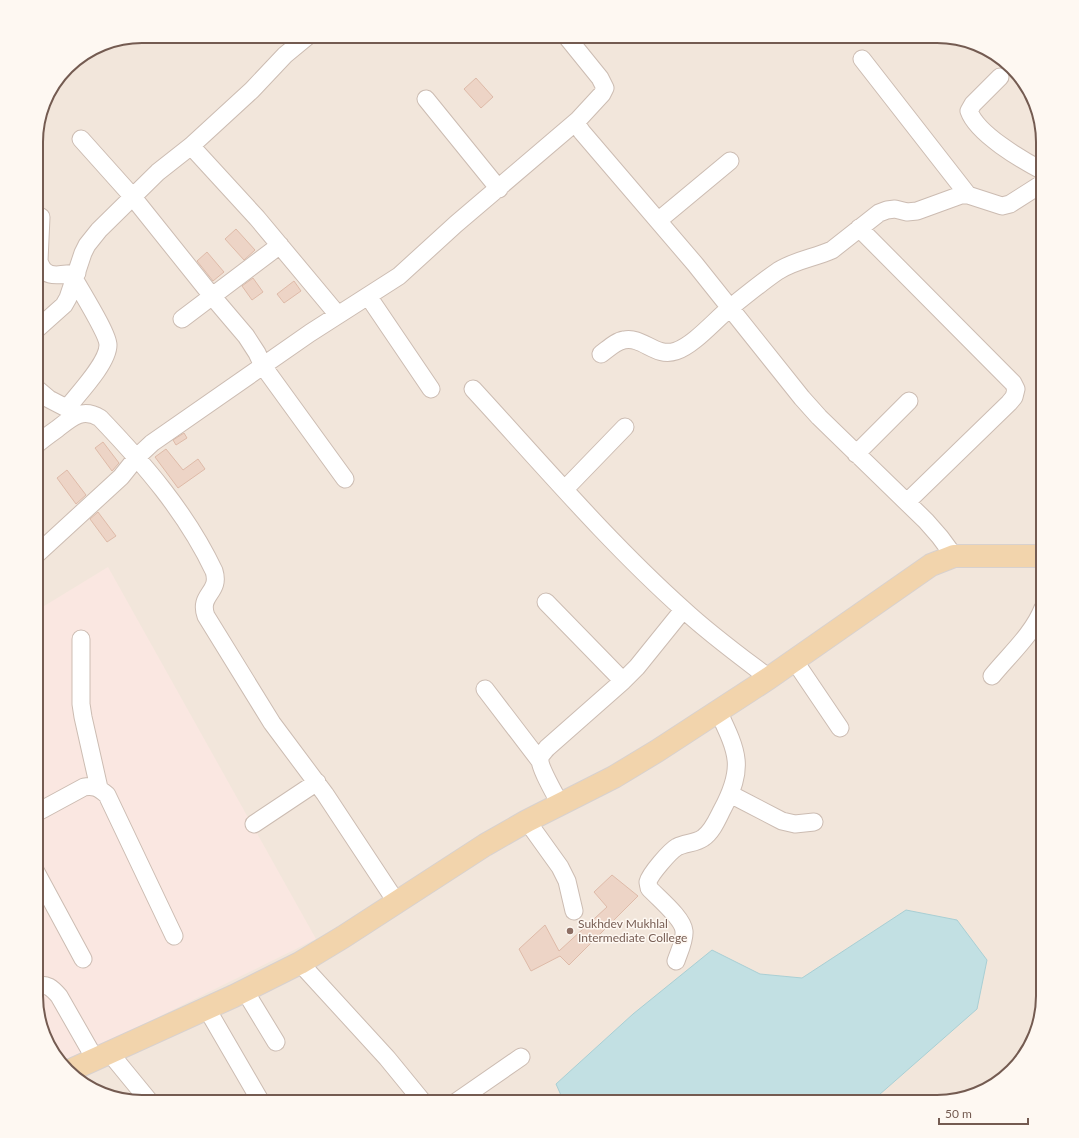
<svg xmlns="http://www.w3.org/2000/svg" width="1079" height="1138" font-family="Lato,sans-serif">
  <rect width="100%" height="100%" fill="#fbf4ec"/>
  <path fill="#f2e6db" d="M142 36H943L984 47 1017 72 1035 102 1043 142V996L1032 1043 1007 1076 977 1094 937 1102H142L95 1091 62 1066 44 1036 36 996V135L47 95 72 63 102 44Z"/>
  <path fill="#fae7e1" d="M108 567 316 939 134 1029 60 1062 44 1036 36 996V611Z"/>
  <path fill="#c2e0e3" stroke="#a9cfd4" d="M906 910 957 920 987 960 977 1009 871 1102H564L556 1084 633 1014 712 950 760 974 802 978Z"/>
  <path fill="#edd4c6" stroke="#debaa8" d="M476 78 493 97 481 108 464 89Z
    M236 229 255 250 244 260 225 239Z
    M207 252 224 272 213 281 197 261Z
    M253 278 263 292 252 300 242 286Z
    M294 281 301 291 284 303 277 294Z
    M184 433 187 438 176 445 173 440Z
    M103 442 119 463 112 471 95 448Z
    M166 449 183 470 198 459 205 469 178 488 155 457Z
    M67 470 86 495 76 504 57 478Z
    M98 512 116 536 107 542 90 519Z
    M612 875 638 896 569 965 560 956 531 971 519 949 545 925 559 951 607 907 594 892Z"/>
  <g fill="none" stroke-linecap="round" stroke-linejoin="round">
    <defs>
      <path id="minor" d="M566 36 600 78 605 88 602 94 578 120V126L582 132 695 264 802 398 819 417 926 521 940 537 954 556
        M862 59 968 195
        M1000 77 973 104 969 111C977 134 1022 160 1043 171
        M426 99 499 189
        M81 139 132 196 212 296 246 336 257 353 263 366 345 479
        M191 146 257 218 338 315
        M41 217 39 261C45 281 60 274 77 273
        M659 220 730 161
        M859 228 1013 383 1016 389 1014 397 1009 403 907 502
        M368 296 431 389
        M182 319 280 245
        M36 330 64 305 68 298 83 253 87 245 99 230 158 172 191 146 252 90 285 55 308 36
        M601 354C608 349 616 341 624 340 643 336 655 358 676 351 694 345 715 320 730 308 746 295 762 282 778 271 795 260 814 258 832 250L879 213 887 210 895 209 907 212 917 211 961 195H968L1002 206 1010 204 1043 183
        M36 388 49 399 76 413
        M473 389C541 463 609 543 684 610 711 635 740 656 769 678
        M67 408C78 394 108 363 108 345 108 334 82 293 75 280
        M36 445C43 439 50 434 57 429 71 418 82 407 100 418 144 464 186 512 214 571 221 593 198 594 206 616L272 723 325 794 397 903
        M856 454 909 401
        M565 489 625 427
        M36 555 121 477 137 457 152 443 310 333 399 276 456 224 578 120
        M546 602 623 681
        M81 639V704L83 717 99 788
        M794 660 840 728
        M992 676C1009 655 1033 634 1043 608
        M485 689 540 761
        M730 794 782 821 795 824 814 822
        M560 804C556 796 539 767 540 759 540 755 544 752 547 748L623 681 637 667 683 610
        M36 813 84 787C94 785 99 788 107 795L174 936
        M527 821 560 867 567 881 574 911
        M254 824 317 782
        M36 872 83 959
        M676 961C679 952 685 940 684 931 683 918 658 898 649 888 649 886 648 884 648 882 650 874 670 851 677 847 685 843 696 843 703 838 712 832 717 820 722 810 745 767 738 753 718 711
        M300 963 387 1058 423 1102
        M36 986C47 983 52 988 59 996L95 1059
        M245 991 276 1042
        M207 1009 261 1102
        M109 1052 150 1102
        M456 1102 521 1057"/>
      <path id="major" d="M69 1071 234 996 300 963 343 937 485 845 527 821 614 777 657 751 769 678 931 565 954 556H1043"/>
    </defs>
    <use href="#minor" stroke="#ccbcb2" stroke-width="19"/>
    <use href="#major" stroke="#d8d1ce" stroke-width="24"/>
    <use href="#minor" stroke="#fff" stroke-width="17"/>
    <use href="#major" stroke="#f2d4ac" stroke-width="22"/>
  </g>
  <circle fill="#8d6e63" stroke="#fef8f2" stroke-width="1.5" cx="570" cy="931" r="4"/>
  <g text-anchor="middle" stroke-width="3" stroke-linejoin="round" paint-order="stroke">
    <g font-size="12" fill="#785e54" stroke="#fef8f2" text-anchor="start">
      <text x="578" y="928">Sukhdev Mukhlal<tspan x="578" dy="14">Intermediate College</tspan></text>
    </g>
  </g>
  <path d="M0 0H1079V1138H0ZM142 43H937A99 99 0 0 1 1036 142V996A99 99 0 0 1 937 1095H142A99 99 0 0 1 43 996V142A99 99 0 0 1 142 43Z" fill="#fef8f2" fill-rule="evenodd"/>
  <path fill="none" stroke="#745b51" stroke-width="2" d="M142 43H937A99 99 0 0 1 1036 142V996A99 99 0 0 1 937 1095H142A99 99 0 0 1 43 996V142A99 99 0 0 1 142 43Z"/>
  <path d="M939 1118v6h89v-6" fill="none" stroke="#745b51" stroke-width="2"/>
  <text x="945" y="1118" font-size="12" fill="#745b51" stroke="#fef8f2" stroke-width="3" paint-order="stroke">50 m</text>
</svg>
